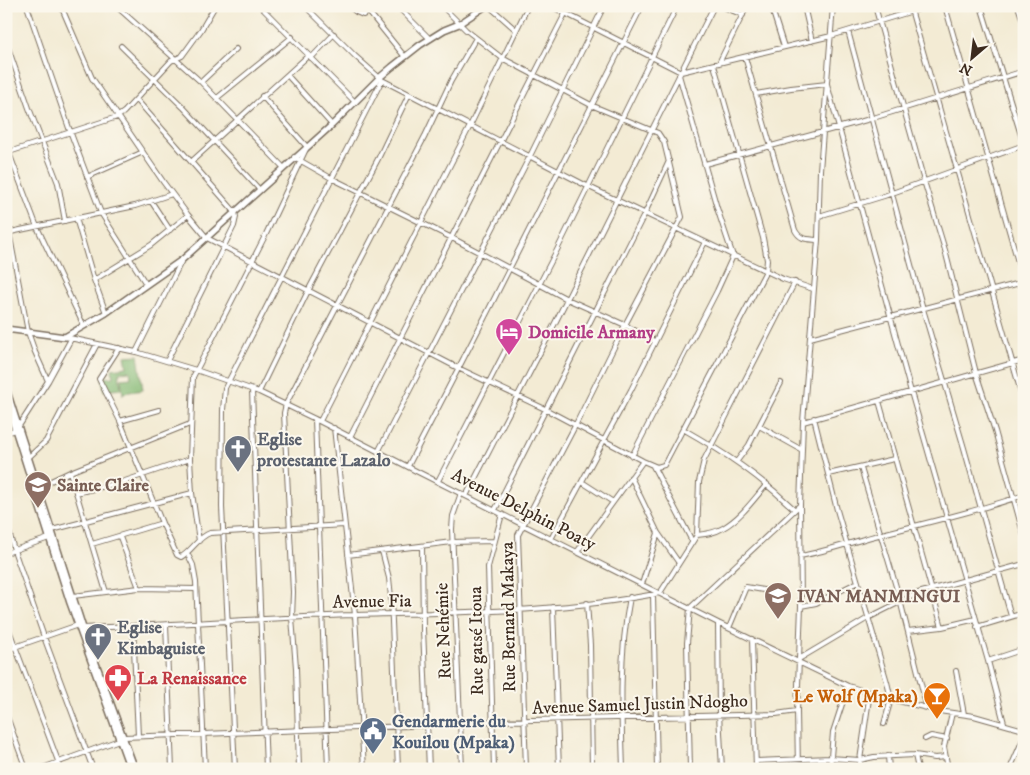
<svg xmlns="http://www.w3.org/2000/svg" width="1030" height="775" font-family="'IM FELL DW Pica',serif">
  <rect width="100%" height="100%" fill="#fbf7ec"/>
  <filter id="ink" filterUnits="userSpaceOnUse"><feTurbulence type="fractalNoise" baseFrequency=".02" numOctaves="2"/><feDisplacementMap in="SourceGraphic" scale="10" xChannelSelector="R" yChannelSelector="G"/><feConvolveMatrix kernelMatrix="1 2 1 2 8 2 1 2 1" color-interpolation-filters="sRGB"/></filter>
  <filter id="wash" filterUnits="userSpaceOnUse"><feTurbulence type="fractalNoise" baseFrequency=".0096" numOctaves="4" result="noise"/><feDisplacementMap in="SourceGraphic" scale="20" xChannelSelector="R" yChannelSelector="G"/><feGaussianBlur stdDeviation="1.12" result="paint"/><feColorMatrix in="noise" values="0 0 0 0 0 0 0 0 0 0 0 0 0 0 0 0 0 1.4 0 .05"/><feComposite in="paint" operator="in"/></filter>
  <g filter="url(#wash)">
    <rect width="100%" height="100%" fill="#f3ebd4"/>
    <path fill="#85b974" stroke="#607249" d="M138 355 143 390 123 393V395L121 379 131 378 130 371 119 372 121 389 104 391 102 378 113 377 112 369 127 367 125 356Z"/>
  </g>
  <g filter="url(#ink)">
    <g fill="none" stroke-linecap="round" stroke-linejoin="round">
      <defs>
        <path id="street" d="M27 6 70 131 101 213 146 284
          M61 6 92 78 164 183 188 215 207 238 458 368 545 409 643 461 657 467 664 465 766 271 767 260 763 238 714 65
          M116 6 201 82 283 167
          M260 6 355 102
          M305 6 355 56 382 80 587 186 783 279 813 289
          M349 6 356 12 363 15 369 12 375 6
          M364 6 405 57
          M397 6 430 39
          M442 6 466 30 502 58 591 105 658 133 664 142 682 217 625 325 575 426 518 535 526 769
          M489 6 516 30
          M551 6 681 72 831 36 929 6
          M721 6 743 15
          M771 6 784 47
          M804 6 812 41
          M875 6 924 181 945 250 976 373 995 431 1024 536
          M910 6 1024 403
          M945 6 1024 283
          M981 6 1021 135 1024 150
          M1018 6 1024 24
          M848 31 923 309 964 448 1011 616
          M6 42 29 108 58 183 65 221
          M121 46 183 107 259 189
          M745 57 795 230C800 240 807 239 818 240
          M311 58 334 34
          M719 63 747 6
          M287 75 332 125
          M201 82 236 49
          M756 94 791 88 827 84 911 392 988 661 1004 723
          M217 98 292 37
          M136 99 235 212 236 217 234 226 167 361
          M6 145 37 227 84 326
          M6 153 117 117 124 112 171 61 182 56 201 30 215 6
          M294 157 331 178 452 238 567 299 625 325 654 341
          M191 162 309 55
          M705 164 870 119 1024 71
          M87 177 143 152
          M151 201 170 230
          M819 216 884 196 1024 145
          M76 218 94 280 106 313
          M9 232 28 332 35 352 48 381
          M6 233 135 206 172 194
          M94 280 151 245 188 215
          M65 337 136 352 196 370 259 392 315 419 418 472 718 623 848 686 891 699 939 711 974 716 1024 730
          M810 338 1024 282
          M119 348 99 379 120 421 162 523 177 555 181 557C192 551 198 537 210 533L344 525
          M136 352 182 260
          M252 390 266 769
          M259 392 308 291 378 159 409 94
          M879 401 942 627
          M814 418 837 510 887 682 891 699 884 724
          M315 419 328 769
          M120 421 159 410
          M320 421 470 126 528 6
          M803 422 1024 360
          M19 426 48 381 71 339
          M759 426 802 450
          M334 428 355 615 364 769
          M683 429C727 454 758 475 794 509
          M6 433 15 430
          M350 437 569 6
          M378 452 530 156 604 6
          M632 456 717 291 733 256 717 208 679 75
          M29 457 46 441 97 344
          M737 461 749 445 781 383
          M408 466 488 311 642 6
          M653 466 692 541
          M861 468 900 600 927 708
          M70 472 106 592
          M828 474 894 459
          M631 477 658 533 679 563
          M438 481 557 250 677 6
          M582 482 613 502
          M38 487 70 472 190 424
          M76 493 122 482 190 459
          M461 493 453 516 452 529 462 769
          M466 496 548 337 714 6
          M495 510 645 213 669 161
          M6 521 14 550 44 637 93 769
          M52 530 192 493
          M697 535C706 534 715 533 723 528 741 518 754 499 767 484
          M120 537 139 588
          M551 539 631 390 705 242
          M199 541 192 493 190 459 193 377 266 234 307 147 262 96
          M92 544 162 523
          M422 546 423 629 429 769
          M382 551 389 578 391 597 398 769
          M577 552 643 461
          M6 553 49 538
          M187 553 193 565 196 582 205 769
          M348 555 452 542 494 541
          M800 556C828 551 855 541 882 534 930 522 978 511 1024 495
          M642 584 658 533
          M653 595 657 769
          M73 596 139 588 196 589
          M587 603 590 645 592 769
          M801 606 816 603 858 582
          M553 607 559 769
          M6 622 61 769
          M718 623 719 714 722 769
          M166 625 172 769
          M133 626 138 736
          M977 627 1024 613
          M83 628C174 625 264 618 355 615 457 612 559 613 660 593L697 535 699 482 704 460 795 282
          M729 628 746 587 775 592
          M908 631 942 627 976 619
          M752 639 756 769
          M6 650 78 625
          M799 659 868 618 918 593 1024 564
          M988 661 1018 651H1021L1024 654
          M956 671 964 714
          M6 714 26 769
          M124 737 460 724 492 721 776 714 797 711
          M925 739 931 736 947 739
          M915 755 918 769
          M888 756 889 769
          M756 761 830 758 860 760 874 757 915 755 935 758 946 757
          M40 769 119 740
          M235 769 222 507 223 410 225 388 382 80
          M299 769 296 668 292 618 293 592 284 413 286 404 425 136 451 81 476 38
          M494 769 488 567 502 514
          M623 769C621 711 619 654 630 597
          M690 769 687 643 690 608 800 505
          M798 769 797 711 801 606 800 505 803 422 818 240 820 170 833 6
          M830 769 833 732 848 686
          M860 769V760L870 692
          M948 769 944 747 952 713
          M1010 769 1024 737"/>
        <path id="secondary" d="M6 329 65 337 106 313 183 259 332 125 379 78 392 67 420 45 444 30 459 24 486 6
          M6 388 83 628 135 769
          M6 401 70 603 130 769"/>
      </defs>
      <use href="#street" stroke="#7b6e5e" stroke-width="6"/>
      <use href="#secondary" stroke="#7b6e5e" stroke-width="8"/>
      <use href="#street" stroke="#fff" stroke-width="4"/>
      <use href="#secondary" stroke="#fff" stroke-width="5"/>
    </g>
  </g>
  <defs>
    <symbol id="hotel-pin" viewBox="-11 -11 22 30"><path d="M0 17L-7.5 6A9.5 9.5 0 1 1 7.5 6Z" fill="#d1479c" stroke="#fbf7ec"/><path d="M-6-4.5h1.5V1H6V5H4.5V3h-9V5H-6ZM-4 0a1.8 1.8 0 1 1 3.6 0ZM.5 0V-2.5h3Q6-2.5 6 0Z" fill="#fff"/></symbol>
    <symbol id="church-pin" viewBox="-11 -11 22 30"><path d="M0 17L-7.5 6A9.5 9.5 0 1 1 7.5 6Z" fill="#6b7280" stroke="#fbf7ec"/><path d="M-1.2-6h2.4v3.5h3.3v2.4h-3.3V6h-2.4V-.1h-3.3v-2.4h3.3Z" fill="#fff"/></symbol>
    <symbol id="school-pin" viewBox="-11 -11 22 30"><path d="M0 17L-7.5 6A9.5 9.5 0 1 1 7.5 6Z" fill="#8d6e63" stroke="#fbf7ec"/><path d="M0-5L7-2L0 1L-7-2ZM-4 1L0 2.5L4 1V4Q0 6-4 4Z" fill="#fff"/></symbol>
    <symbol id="university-pin" viewBox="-11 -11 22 30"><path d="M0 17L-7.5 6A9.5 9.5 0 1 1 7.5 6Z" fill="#8d6e63" stroke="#fbf7ec"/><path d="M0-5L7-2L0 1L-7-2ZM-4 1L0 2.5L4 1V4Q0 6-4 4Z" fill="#fff"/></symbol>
    <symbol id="pharmacy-pin" viewBox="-11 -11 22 30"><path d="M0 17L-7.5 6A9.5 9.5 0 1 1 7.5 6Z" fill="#e0444e" stroke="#fbf7ec"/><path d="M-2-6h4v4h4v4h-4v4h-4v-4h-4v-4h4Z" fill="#fff"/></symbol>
    <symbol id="bar-pin" viewBox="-11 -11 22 30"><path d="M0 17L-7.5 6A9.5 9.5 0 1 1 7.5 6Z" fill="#e8710a" stroke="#fbf7ec"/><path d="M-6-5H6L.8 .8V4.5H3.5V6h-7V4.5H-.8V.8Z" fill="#fff"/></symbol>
    <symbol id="civic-pin" viewBox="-11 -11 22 30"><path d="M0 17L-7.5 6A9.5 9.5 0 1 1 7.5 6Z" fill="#5c6f8a" stroke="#fbf7ec"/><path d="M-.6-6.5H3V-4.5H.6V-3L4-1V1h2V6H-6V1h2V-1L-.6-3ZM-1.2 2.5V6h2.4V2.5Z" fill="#fff"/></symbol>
  </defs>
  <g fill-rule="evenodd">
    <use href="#hotel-pin" x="493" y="316" width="32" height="43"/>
    <use href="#church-pin" x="222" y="433" width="32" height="43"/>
    <use href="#school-pin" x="22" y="469" width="32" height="43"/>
    <use href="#university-pin" x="762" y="580" width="32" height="43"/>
    <use href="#church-pin" x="82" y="621" width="32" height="43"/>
    <use href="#pharmacy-pin" x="102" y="662" width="32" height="43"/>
    <use href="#bar-pin" x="921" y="680" width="32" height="43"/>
    <use href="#civic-pin" x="357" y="715" width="32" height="43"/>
  </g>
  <g text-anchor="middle" stroke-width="4" stroke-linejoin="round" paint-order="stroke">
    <g font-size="18" font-weight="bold" fill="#b23c85" stroke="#fbf7ec" text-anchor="start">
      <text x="528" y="338">Domicile Armany</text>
    </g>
    <g font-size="18" font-weight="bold" fill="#5b616d" stroke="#fbf7ec" text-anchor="start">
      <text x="257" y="445">Eglise<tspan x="257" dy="21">protestante Lazalo</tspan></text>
      <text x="117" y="633">Eglise<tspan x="117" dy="21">Kimbaguiste</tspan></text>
    </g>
    <g font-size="18" font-weight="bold" fill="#785e54" stroke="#fbf7ec" text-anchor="start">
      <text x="57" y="491">Sainte Claire</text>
      <text x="797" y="602">IVAN MANMINGUI</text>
    </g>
    <g font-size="18" fill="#3b2a1e" stroke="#fbf7ec">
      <text transform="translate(524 509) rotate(27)" y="6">Avenue Delphin Poaty</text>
      <text transform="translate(372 601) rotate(-1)" y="6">Avenue Fia</text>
      <text transform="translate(508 617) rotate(-91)" y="6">Rue Bernard Makaya</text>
      <text transform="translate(443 631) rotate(-92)" y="6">Rue Nehémie</text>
      <text transform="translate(476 641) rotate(-91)" y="6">Rue gatsé Itoua</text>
      <text transform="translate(640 704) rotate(-2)" y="6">Avenue Samuel Justin Ndogho</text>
    </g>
    <g font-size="18" font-weight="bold" fill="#be3a42" stroke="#fbf7ec" text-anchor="start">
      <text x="137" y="684">La Renaissance</text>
    </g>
    <g font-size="18" font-weight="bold" fill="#c56008" stroke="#fbf7ec" text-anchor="end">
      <text x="918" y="702">Le Wolf (Mpaka)</text>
    </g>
    <g font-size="18" font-weight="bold" fill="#4e5e75" stroke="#fbf7ec" text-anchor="start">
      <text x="392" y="727">Gendarmerie du<tspan x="392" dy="21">Kouilou (Mpaka)</tspan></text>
    </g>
  </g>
  <rect width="1030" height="775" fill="none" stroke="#fbf7ec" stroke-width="25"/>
  <g transform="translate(972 58) rotate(208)" stroke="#fbf7ec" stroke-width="4" paint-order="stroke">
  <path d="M0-4L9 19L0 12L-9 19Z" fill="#3b2a1e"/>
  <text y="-8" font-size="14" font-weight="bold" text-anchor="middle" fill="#3b2a1e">N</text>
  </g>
</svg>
